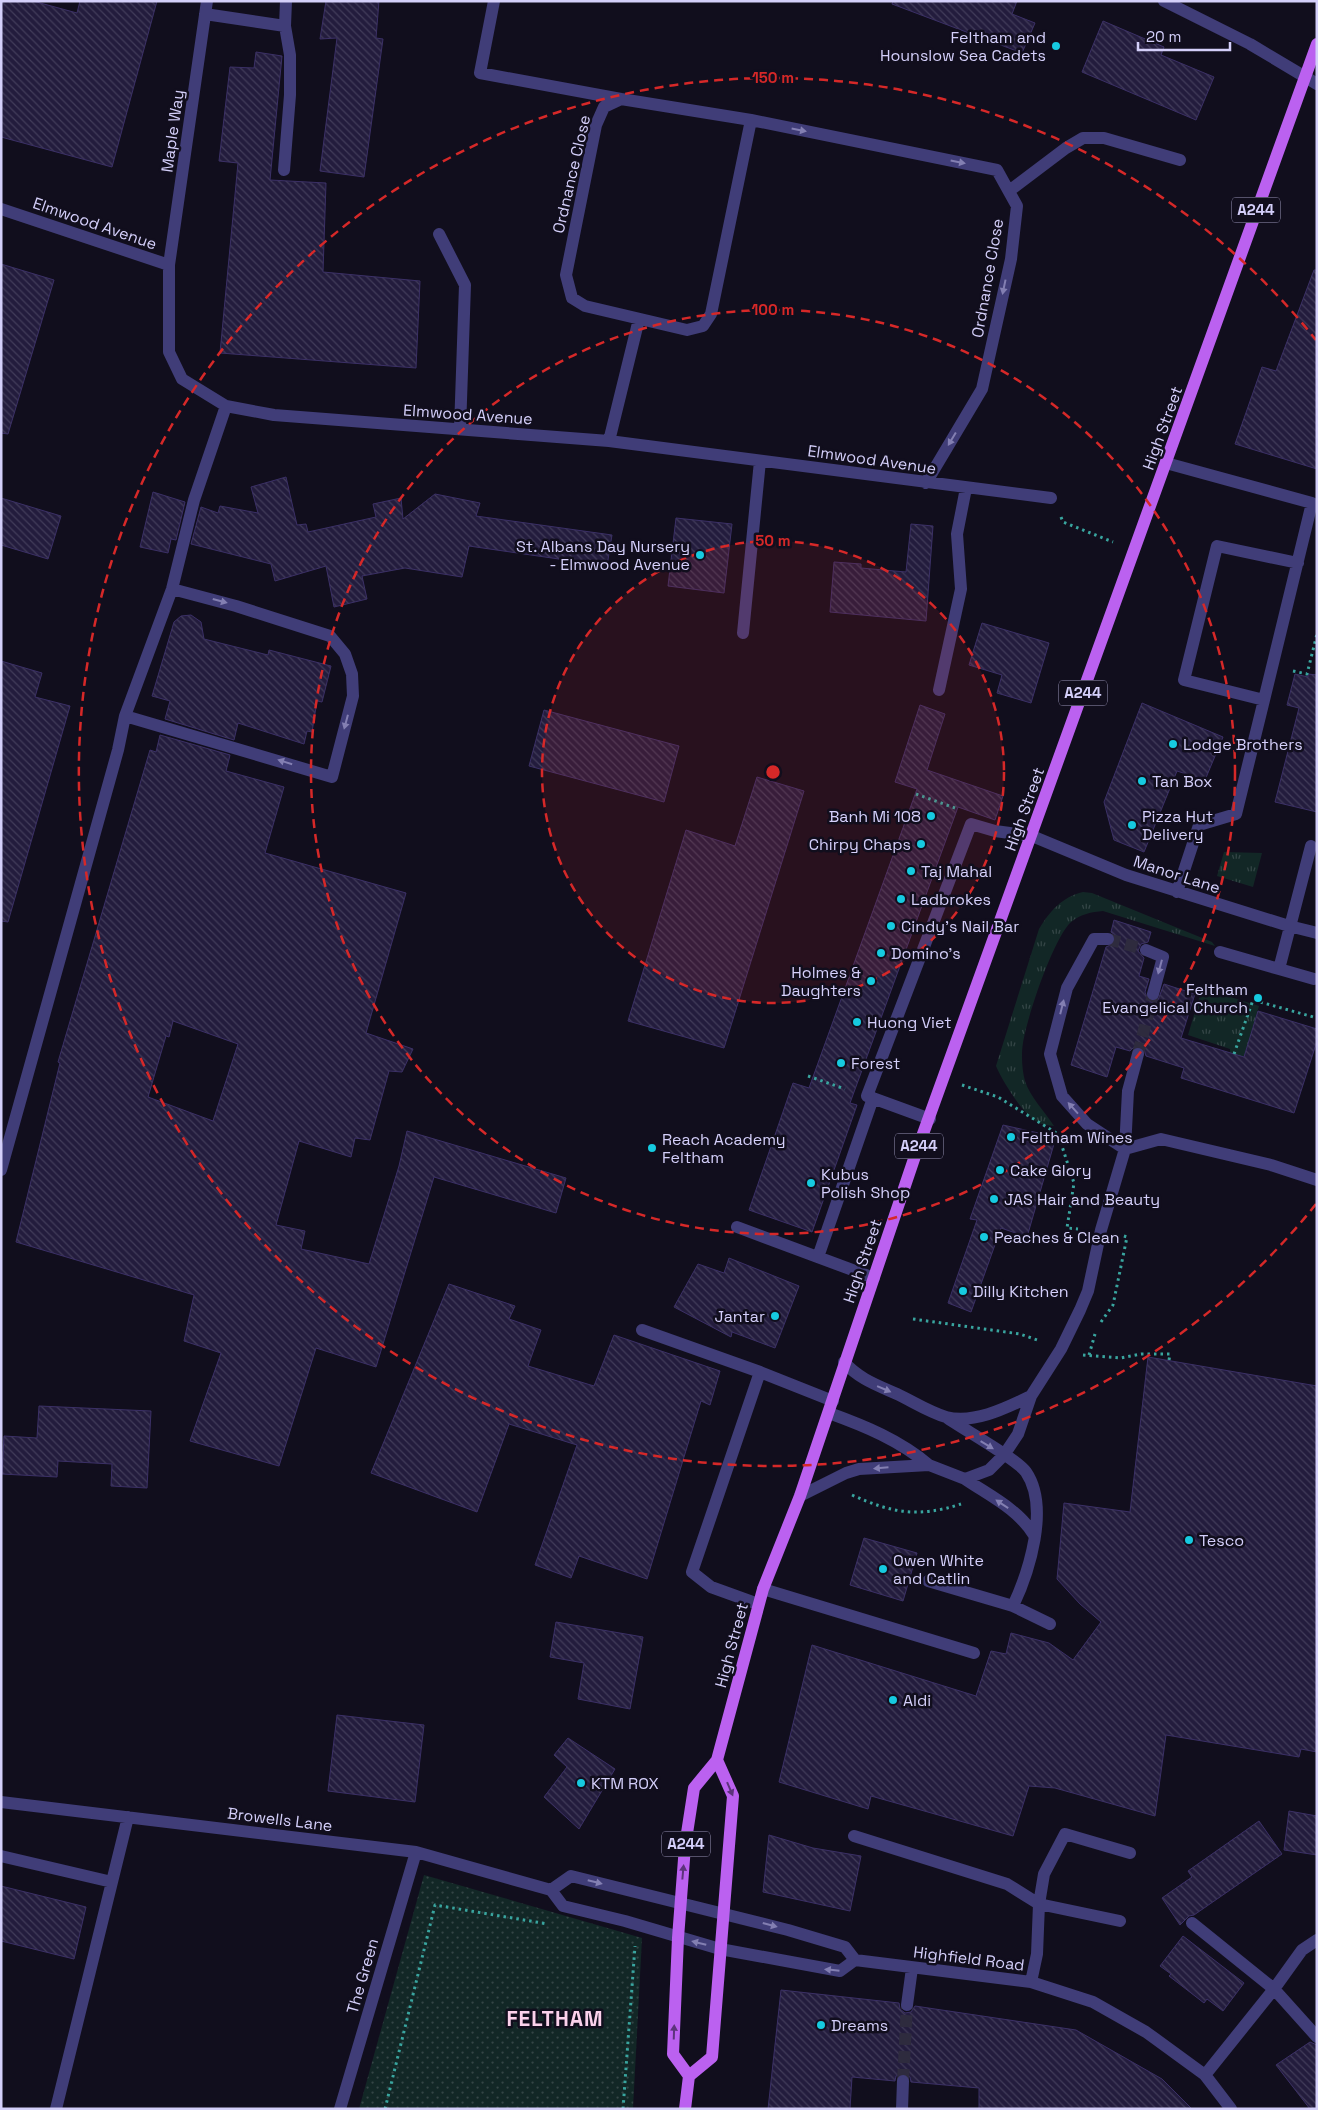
<svg xmlns="http://www.w3.org/2000/svg" width="1318" height="2110" font-family="'Space Grotesk',sans-serif">
  <defs>
    <pattern id="grass-tufts" width="24" height="20" patternUnits="userSpaceOnUse" patternTransform="scale(1.25)"><rect width="24" height="20" fill="#122726"/><path d="M3 7l-1-3M5 7V3M7 7l1-3M15 17l-1-3M17 17v-4M19 17l1-3" fill="none" stroke="#344546"/></pattern>
    <pattern id="park-dots" width="8" height="8" patternUnits="userSpaceOnUse" patternTransform="scale(1.25)"><rect width="8" height="8" fill="#122726"/><path d="M2 2h.1M6 6h.1" fill="none" stroke="#344546" stroke-width="1.8" stroke-linecap="round"/></pattern>
    <pattern id="building-back-hatch" width="6" height="6" patternUnits="userSpaceOnUse" patternTransform="scale(1.25)"><rect width="6" height="6" fill="#231c3d"/><path d="M-1 5l2 2M0 0l6 6M5-1l2 2" fill="none" stroke="#423c5a"/></pattern>
  </defs>
  <rect width="100%" height="100%" fill="#110e1d"/>
  <path fill="url(#grass-tufts)" d="M1224 852 1262 853 1253 887 1217 876Z
    M1083 892 1092 893 1212 942 1215 946 1103 911C1091 912 1081 914 1071 922 1053 939 1027 1017 1023 1043 1021 1054 1022 1070 1025 1081 1030 1097 1045 1112 1054 1126 1049 1125 1043 1125 1039 1123 1023 1115 1003 1082 996 1066L1039 929C1050 911 1062 897 1083 892Z
    M1202 988 1259 1006 1244 1057 1230 1053V1049L1188 1035Z"/>
  <path fill="url(#park-dots)" d="M424 1875 642 1938 633 2109H359Z"/>
  <path fill="url(#building-back-hatch)" stroke="#3b3066" fill-rule="evenodd" d="M1 1H33L77 13 80 1H157L112 167 1 137Z
    M326 1H379L376 38 383 39 364 177 320 171 337 38 320 39Z
    M893 1H1017L1012 14 1035 23 1022 53 892 4Z
    M1103 21 1164 47 1161 55 1214 77 1196 120 1082 72Z
    M256 52 282 56 270 180 326 183 323 272 420 281 416 368 220 353 238 163 219 161 230 67 254 68Z
    M1 264 54 280 8 434 1 433Z
    M1314 270H1317V469L1235 444 1262 367 1276 371Z
    M286 477 297 525 306 524 308 532 376 517 373 504 401 498 403 519 435 494 480 503 476 516 612 535 607 566 469 546 462 577 405 568 362 576 367 599 334 607 326 566 275 581 271 564 191 544 201 507 218 513 220 506 258 513 251 487Z
    M153 492 185 502 176 540 171 539 168 553 140 547Z
    M1 498 61 516 48 559 1 545Z
    M676 518 732 524 724 593 668 586Z
    M911 524 933 526 926 621 830 612 834 562 861 564V568L906 572Z
    M191 615 201 622 204 639 268 655 269 650 331 666 322 702 317 701 312 732 307 731 304 744 238 723 234 740 165 719 170 701 152 696 174 622 181 616Z
    M982 623 1049 643 1031 703 997 693 1002 675 969 665Z
    M1 661 42 673 35 697 70 706 8 922 1 921Z
    M1295 674 1308 677V674L1317 675V812L1275 802 1299 708 1287 705Z
    M1142 703 1223 737 1205 780 1177 771 1144 852 1114 840 1104 802Z
    M920 705 945 714 927 770 1003 796 995 820 958 807 850 1103 857 1105 812 1232 749 1210 793 1083 809 1088 917 789 895 782Z
    M544 710 679 746 664 802 529 766Z
    M160 735 230 755 226 771 284 787 265 853 406 893 366 1033 413 1049 402 1072 389 1071 370 1140 355 1138 351 1157 299 1141 276 1225 305 1231 301 1249 369 1264 399 1166 407 1131 566 1178 556 1213 434 1177 376 1367 316 1348 279 1466 190 1441 221 1353 184 1341 194 1295 16 1242 60 1063 58 1062 150 750 156 752ZM173 1021 238 1044 213 1121 148 1097 166 1036 169 1037Z
    M757 777 804 791 724 1048 628 1021 686 830 735 846Z
    M1114 920 1151 932 1148 942 1141 944 1138 951 1144 958 1139 976 1149 979 1145 992 1148 1000 1151 1002 1158 1000 1164 984 1195 994 1181 1038 1244 1057 1258 1011 1317 1029V1041L1294 1113 1181 1078 1184 1068 1146 1056 1144 1049 1140 1046 1133 1048 1130 1051 1116 1047 1107 1077 1071 1065 1106 947 1115 943V935L1111 932Z
    M1003 1125 1056 1137 1027 1237 1001 1228 971 1312 948 1303 977 1220 970 1219Z
    M729 1258 799 1286 775 1348 732 1332 731 1337 674 1307 698 1264 724 1273Z
    M449 1284 515 1306 509 1319 541 1330 528 1366 594 1386 614 1335 720 1371 710 1405 701 1401 647 1579 579 1556 571 1578 535 1565 577 1445 509 1424 477 1512 371 1473Z
    M1148 1357 1317 1386V1752L1301 1749 1299 1757 1166 1735 1155 1816 1055 1788 1029 1786 1013 1836 871 1796 868 1809 779 1782 812 1645 976 1696 991 1651 1006 1654 1011 1633 1049 1643 1073 1660 1101 1622 1080 1604 1057 1579 1064 1503 1130 1512Z
    M39 1406 151 1411 147 1488 111 1486 112 1464 58 1461 57 1477 2 1474 4 1436 37 1438Z
    M864 1538 917 1553 903 1601 850 1585Z
    M556 1622 643 1637 630 1709 578 1699 584 1663 550 1657Z
    M337 1715 424 1725 415 1802 328 1791Z
    M568 1738 615 1769 579 1829 544 1797 567 1767 554 1755Z
    M1289 1811 1317 1816V1855L1284 1850Z
    M1259 1821 1282 1854 1194 1915 1189 1916 1180 1925 1162 1898 1192 1877 1188 1871Z
    M769 1835 813 1848 861 1856 850 1911 763 1892Z
    M1 1886 86 1907 74 1959 1 1941Z
    M1183 1936 1244 1983 1223 2011 1207 1999 1204 2003 1169 1976 1171 1974 1160 1966Z
    M781 1990 899 2003 900 2009 905 2013 911 2012 915 2006 1076 2030 1162 2079 1192 2109H979V2088L911 2082 910 2077 903 2073 896 2076 895 2081 852 2077 850 2109H768Z
    M1310 2042 1317 2045V2109H1310L1276 2065Z"/>
  <g fill="none" stroke-linecap="round" stroke-linejoin="round">
    <path stroke="#2e2b3e" stroke-width="12" stroke-dasharray="12 6" stroke-linecap="butt" d="M1108 939 1146 950
      M1138 1054 1153 994
      M903 2081 907 2005"/>
    <path stroke="#39a59f" stroke-width="3" stroke-dasharray="2.5 4" stroke-linecap="butt" d="M1061 517 1063 522 1113 542
      M1293 671 1307 674 1317 634
      M916 794 955 808
      M1234 1054 1253 1000 1317 1018
      M808 1076 845 1089
      M962 1085 998 1097 1058 1134 1074 1183 1067 1228 1078 1229
      M913 1319 1020 1334 1040 1341
      M1101 1322 1113 1305 1127 1237 1121 1235
      M1083 1355 1121 1358 1141 1354H1170L1169 1360
      M1089 1355 1095 1334
      M852 1495C892 1513 918 1518 961 1504
      M385 2109 435 1905 548 1924
      M623 2109 635 1946"/>
    <path stroke="#403d78" stroke-width="12" d="M494 1 480 73 621 99
      M1164 1 1250 44 1317 84
      M205 14 285 26
      M621 99 751 120 711 314 703 326 687 330 585 306 572 298 566 275 596 125 604 107Z
      M751 120 997 170 1017 206 1011 259 982 389 926 483
      M284 170 290 95V55L285 26 286 1
      M1009 191 1066 148 1083 138H1104L1180 160
      M1 209 169 265V352L182 379 226 406 274 415 609 441 1051 498
      M439 234 465 285 460 429
      M169 265 207 1
      M609 441 639 319
      M1166 463 1312 503 1264 700 1184 680 1217 546 1298 563
      M743 633 760 461
      M939 690 961 589 957 534 966 488
      M125 716 332 777 353 696 352 674 345 654 330 636 236 606 172 589
      M1177 892 1199 825 1236 814 1264 700
      M1108 939H1094L1067 988 1050 1054 1062 1096 1087 1124 1125 1149 1161 1139 1271 1165 1317 1180
      M1146 950 1163 957 1153 994
      M1220 952 1279 969 1311 846
      M1279 969 1314 979
      M930 1119 867 1096 971 824 995 831 1032 836 1126 875 1289 926 1317 933
      M1 1170 118 750 125 716 172 589 194 500 226 406
      M737 1227 874 1278
      M818 1257 873 1098
      M642 1330 760 1372 833 1401
      M844 1362C859 1379 877 1385 897 1394 912 1401 929 1412 946 1417 975 1424 1006 1408 1031 1396
      M829 1413C865 1426 899 1440 929 1465
      M946 1417C963 1429 1017 1459 1026 1472 1050 1507 1029 1572 1013 1606
      M965 1479C990 1496 1018 1509 1034 1535
      M800 1496 846 1473 859 1469 929 1465 965 1479 989 1470 1004 1455 1018 1434 1031 1396 1061 1349 1080 1310 1088 1291 1101 1230 1125 1149 1128 1091 1138 1054
      M928 1581 1013 1606 1050 1624
      M763 1589 974 1653
      M758 1604 711 1587 692 1572 760 1372
      M1 1802 416 1852 551 1890 563 1906 625 1921 720 1949 840 1971 855 1960
      M854 1836 1007 1884 1039 1904 1044 1874 1065 1834 1130 1853
      M1 1856 112 1882
      M551 1890 571 1876 788 1930 845 1947 855 1960 1031 1982 1093 2002 1146 2032 1205 2075 1231 2109
      M1192 1923 1274 1989 1317 2037
      M1031 1982 1037 1954 1039 1904 1120 1921
      M907 2005 912 1968
      M1205 2075 1274 1989 1302 1950 1317 1940
      M56 2109 128 1817
      M340 2109 416 1852
      M902 2109 903 2081"/>
    <path stroke="#bb61f0" stroke-width="12" d="M689 2076 712 2057 733 1796 717 1760
      M685 2109 689 2076 673 2054 678 1938 685 1846 694 1788 717 1760 763 1589 800 1496 915 1156 1317 44"/>
  </g>
  <defs><path id="oneway-solid" d="M-6-.8H1V-3.2L6.5 0L1 3.2V.8H-6Z" transform="scale(1.25)"/></defs>
  <g fill="#837fb2">
    <use href="#oneway-solid" transform="translate(799 130) rotate(11)"/>
    <use href="#oneway-solid" transform="translate(958 162) rotate(11)"/>
    <use href="#oneway-solid" transform="translate(1004 287) rotate(102)"/>
    <use href="#oneway-solid" transform="translate(952 439) rotate(121)"/>
    <use href="#oneway-solid" transform="translate(220 601) rotate(15)"/>
    <use href="#oneway-solid" transform="translate(346 722) rotate(105)"/>
    <use href="#oneway-solid" transform="translate(285 762) rotate(-163)"/>
    <use href="#oneway-solid" transform="translate(1160 967) rotate(105)"/>
    <use href="#oneway-solid" transform="translate(1062 1007) rotate(-76)"/>
    <use href="#oneway-solid" transform="translate(1073 1108) rotate(-132)"/>
    <use href="#oneway-solid" transform="translate(884 1389) rotate(23)"/>
    <use href="#oneway-solid" transform="translate(987 1445) rotate(31)"/>
    <use href="#oneway-solid" transform="translate(881 1468) rotate(175)"/>
    <use href="#oneway-solid" transform="translate(1002 1504) rotate(-146)"/>
    <use href="#oneway-solid" transform="translate(595 1882) rotate(14)"/>
    <use href="#oneway-solid" transform="translate(770 1925) rotate(15)"/>
    <use href="#oneway-solid" transform="translate(699 1943) rotate(-166)"/>
    <use href="#oneway-solid" transform="translate(832 1970) rotate(-174)"/>
  </g>
  <g fill="#5d337c">
    <use href="#oneway-solid" transform="translate(730 1789) rotate(67)"/>
    <use href="#oneway-solid" transform="translate(683 1872) rotate(-85)"/>
    <use href="#oneway-solid" transform="translate(674 2032) rotate(-88)"/>
  </g>
  <circle cx="773" cy="772" r="231" fill="#d62828" fill-opacity=".12"/>
  <g fill="none" stroke="#d62828" stroke-width="2.5" stroke-dasharray="9 6">
    <circle cx="773" cy="772" r="231"/>
    <circle cx="773" cy="772" r="462"/>
    <path d="M1316 1204A694 694 0 1 1 1316 340"/>
  </g>
  <g fill="#16cae0" stroke="#110e1d" stroke-width="2">
    <circle cx="1056" cy="46" r="5"/>
    <circle cx="700" cy="555" r="5"/>
    <circle cx="1173" cy="744" r="5"/>
    <circle cx="1142" cy="781" r="5"/>
    <circle cx="931" cy="816" r="5"/>
    <circle cx="1132" cy="825" r="5"/>
    <circle cx="921" cy="844" r="5"/>
    <circle cx="911" cy="871" r="5"/>
    <circle cx="901" cy="899" r="5"/>
    <circle cx="891" cy="926" r="5"/>
    <circle cx="881" cy="953" r="5"/>
    <circle cx="871" cy="981" r="5"/>
    <circle cx="1258" cy="998" r="5"/>
    <circle cx="857" cy="1022" r="5"/>
    <circle cx="841" cy="1063" r="5"/>
    <circle cx="1011" cy="1137" r="5"/>
    <circle cx="652" cy="1148" r="5"/>
    <circle cx="1000" cy="1170" r="5"/>
    <circle cx="811" cy="1183" r="5"/>
    <circle cx="994" cy="1199" r="5"/>
    <circle cx="984" cy="1237" r="5"/>
    <circle cx="963" cy="1291" r="5"/>
    <circle cx="775" cy="1316" r="5"/>
    <circle cx="1189" cy="1540" r="5"/>
    <circle cx="883" cy="1569" r="5"/>
    <circle cx="893" cy="1700" r="5"/>
    <circle cx="581" cy="1783" r="5"/>
    <circle cx="821" cy="2025" r="5"/>
  </g>
  <g text-anchor="middle" stroke-width="5" stroke-linejoin="round" paint-order="stroke">
    <g fill="#110e1d" stroke="#9a95b8" stroke-width="1">
      <rect x="1232" y="197.5" width="48" height="25" rx="4"/>
      <rect x="1059" y="680.5" width="48" height="25" rx="4"/>
      <rect x="895" y="1133.5" width="48" height="25" rx="4"/>
      <rect x="662" y="1831.5" width="48" height="25" rx="4"/>
    </g>
    <g font-size="15" font-weight="bold" fill="#d4cffa">
      <text x="1256" y="215">A244</text>
      <text x="1083" y="698">A244</text>
      <text x="919" y="1151">A244</text>
      <text x="686" y="1849">A244</text>
    </g>
    <g font-size="16" fill="#d4cffa" stroke="#110e1d" text-anchor="start">
      <text x="1046" y="43" text-anchor="end">Feltham and<tspan x="1046" dy="18">Hounslow Sea Cadets</tspan></text>
      <text x="690" y="552" text-anchor="end">St. Albans Day Nursery<tspan x="690" dy="18">- Elmwood Avenue</tspan></text>
      <text x="1183" y="750">Lodge Brothers</text>
      <text x="1152" y="787">Tan Box</text>
      <text x="921" y="822" text-anchor="end">Banh Mi 108</text>
      <text x="1142" y="822">Pizza Hut<tspan x="1142" dy="18">Delivery</tspan></text>
      <text x="911" y="850" text-anchor="end">Chirpy Chaps</text>
      <text x="921" y="877">Taj Mahal</text>
      <text x="911" y="905">Ladbrokes</text>
      <text x="901" y="932">Cindy's Nail Bar</text>
      <text x="891" y="959">Domino's</text>
      <text x="861" y="978" text-anchor="end">Holmes &amp;<tspan x="861" dy="18">Daughters</tspan></text>
      <text x="1248" y="995" text-anchor="end">Feltham<tspan x="1248" dy="18">Evangelical Church</tspan></text>
      <text x="867" y="1028">Huong Viet</text>
      <text x="851" y="1069">Forest</text>
      <text x="1021" y="1143">Feltham Wines</text>
      <text x="662" y="1145">Reach Academy<tspan x="662" dy="18">Feltham</tspan></text>
      <text x="1010" y="1176">Cake Glory</text>
      <text x="821" y="1180">Kubus<tspan x="821" dy="18">Polish Shop</tspan></text>
      <text x="1004" y="1205">JAS Hair and Beauty</text>
      <text x="994" y="1243">Peaches &amp; Clean</text>
      <text x="973" y="1297">Dilly Kitchen</text>
      <text x="765" y="1322" text-anchor="end">Jantar</text>
      <text x="1199" y="1546">Tesco</text>
      <text x="893" y="1566">Owen White<tspan x="893" dy="18">and Catlin</tspan></text>
      <text x="903" y="1706">Aldi</text>
      <text x="591" y="1789">KTM ROX</text>
      <text x="831" y="2031">Dreams</text>
    </g>
    <g font-size="16" fill="#d4cffa" stroke="#110e1d">
      <text transform="translate(172 131) rotate(-82)" y="6">Maple Way</text>
      <text transform="translate(571 174) rotate(-77)" y="6">Ordnance Close</text>
      <text transform="translate(95 223) rotate(19)" y="6">Elmwood Avenue</text>
      <text transform="translate(987 278) rotate(-80)" y="6">Ordnance Close</text>
      <text transform="translate(468 414) rotate(4)" y="6">Elmwood Avenue</text>
      <text transform="translate(1162 428) rotate(-70)" y="6">High Street</text>
      <text transform="translate(872 459) rotate(8)" y="6">Elmwood Avenue</text>
      <text transform="translate(1024 809) rotate(-70)" y="6">High Street</text>
      <text transform="translate(1177 874) rotate(18)" y="6">Manor Lane</text>
      <text transform="translate(862 1261) rotate(-71)" y="6">High Street</text>
      <text transform="translate(731 1645) rotate(-75)" y="6">High Street</text>
      <text transform="translate(280 1819) rotate(7)" y="6">Browells Lane</text>
      <text transform="translate(969 1958) rotate(7)" y="6">Highfield Road</text>
      <text transform="translate(362 1976) rotate(-74)" y="6">The Green</text>
    </g>
    <g font-size="21" font-weight="bold" letter-spacing="1" fill="#fbd1eb" stroke="#110e1d">
      <text x="555" y="2026">FELTHAM</text>
    </g>
  </g>
  <circle cx="773" cy="772" r="8" fill="#d62828" stroke="#110e1d" stroke-width="2.5"/>
  <g font-size="15" text-anchor="middle" font-weight="bold" fill="#d62828" stroke="#110e1d" stroke-width="5" stroke-linejoin="round" paint-order="stroke">
    <text x="773" y="83">150 m</text>
    <text x="773" y="315">100 m</text>
    <text x="773" y="546">50 m</text>
  </g>
  <rect width="1318" height="2110" fill="none" stroke="#d4cffa" stroke-width="5"/>
  <path d="M1138 42v8h92v-8" fill="none" stroke="#d4cffa" stroke-width="2.5"/>
  <text x="1146" y="42" font-size="15" fill="#d4cffa" stroke="#110e1d" stroke-width="4" paint-order="stroke">20 m</text>
</svg>
